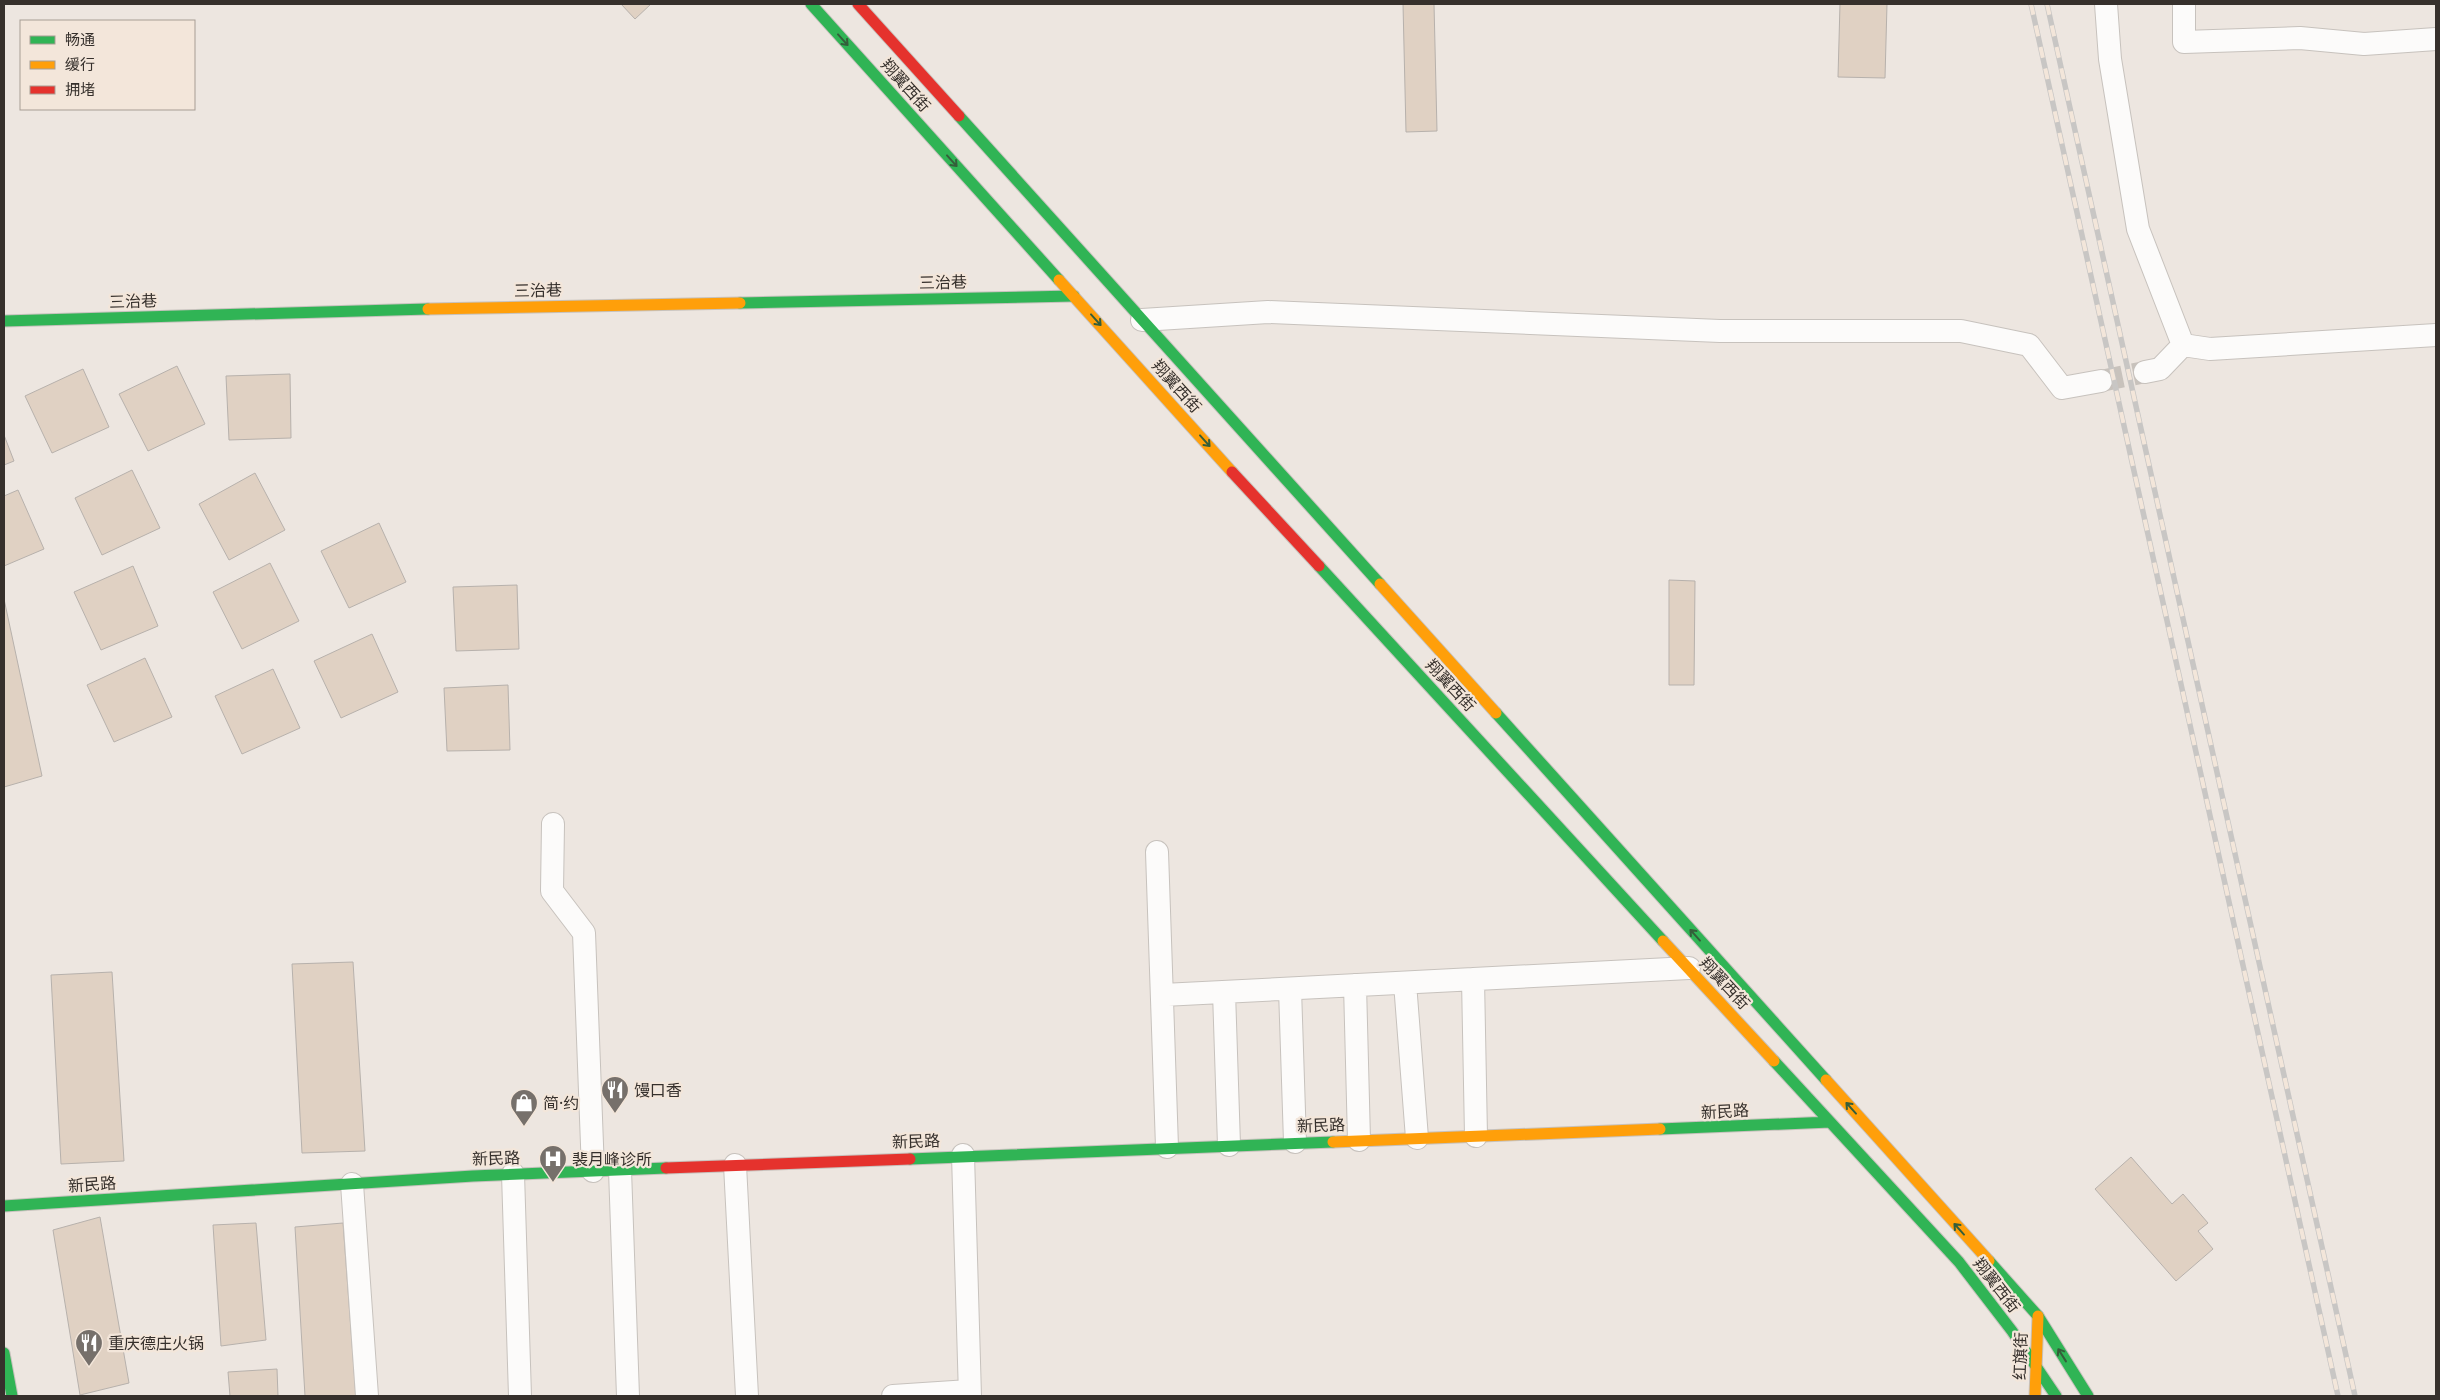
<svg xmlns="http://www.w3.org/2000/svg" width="2440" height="1400" font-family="'Noto Sans','Noto Sans SC',sans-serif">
  <rect width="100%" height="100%" fill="#ede6e0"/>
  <path fill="#e0d1c3" stroke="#b7b1ac" d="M621 4H651L635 19Z
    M1403 4H1434L1437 131 1406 132Z
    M1840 4H1887L1885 78 1838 77Z
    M177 366 205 424 148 451 119 394Z
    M83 369 109 427 52 453 25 396Z
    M290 374 291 438 229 440 226 376Z
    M4 435 14 461 4 465Z
    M132 470 160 528 102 555 75 498Z
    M255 473 285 530 229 560 199 504Z
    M18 490 44 549 4 566V496Z
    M379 523 406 582 349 608 321 551Z
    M270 563 299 621 242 649 213 592Z
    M133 566 158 626 101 650 74 592Z
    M1669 580 1695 581 1694 685H1669Z
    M517 585 519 649 456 651 453 587Z
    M4 599 42 776 4 787Z
    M372 634 398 692 341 718 314 661Z
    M145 658 172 717 114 742 87 685Z
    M273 669 300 728 242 754 215 696Z
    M508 685 510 750 447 751 444 688Z
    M353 962 365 1151 302 1153 292 964Z
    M112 972 124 1161 61 1164 51 975Z
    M2131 1157 2172 1204 2183 1194 2208 1223 2198 1231 2213 1249 2176 1281 2095 1189Z
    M100 1217 129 1383 80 1395 53 1230Z
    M256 1223 266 1340 221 1346 213 1225Z
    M343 1223 356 1396H305L295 1227Z
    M277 1369 278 1396H230L228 1372Z"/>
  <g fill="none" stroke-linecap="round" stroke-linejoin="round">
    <path stroke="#c8c2bc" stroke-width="22" stroke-dasharray="22 11" stroke-linecap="butt" d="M2101 381 2145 372"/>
    <defs>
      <path id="street" d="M2106 4 2110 59 2138 229 2183 345
        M2184 4V42L2300 38 2364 44 2436 39
        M1142 320 1268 312 1720 331H1961L2029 345 2062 388 2101 381
        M2183 345 2210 349 2436 335
        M2145 372 2160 369 2183 345
        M553 824 552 891 584 933 593 1171
        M1157 852 1167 1147
        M1473 979 1476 1136
        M1405 983 1417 1138
        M1355 985 1359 1140
        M1290 989 1295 1142
        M1224 992 1229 1145
        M1163 995 1689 968
        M963 1155 970 1396
        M735 1165 747 1396
        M620 1170 628 1396
        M513 1174 520 1396
        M352 1184 367 1396
        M893 1396 969 1391"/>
      <path id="fast" d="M811 4 1059 280
        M959 116 1380 584
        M740 303 1074 296
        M4 321 428 309
        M1319 566 1663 941
        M1496 713 1826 1080
        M1774 1061 1959 1262 2012 1331 2056 1396
        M1660 1129 1830 1122
        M910 1159 1333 1142
        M4 1206 473 1176 666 1168
        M1989 1261 2038 1316 2088 1396
        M4 1353 12 1396"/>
      <path id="slow" d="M1059 280 1232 472
        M428 309 740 303
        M1380 584 1496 713
        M1663 941 1774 1061
        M1826 1080 1989 1261
        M1333 1142 1660 1129
        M2035 1396 2038 1316"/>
      <path id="jam" d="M858 4 959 116
        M1232 472 1319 566
        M666 1168 910 1159"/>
    </defs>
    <use href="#street" stroke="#c7c2bd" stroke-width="24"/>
    <use href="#fast" stroke="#c7c2bd" stroke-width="13"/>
    <use href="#slow" stroke="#c7c2bd" stroke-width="13"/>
    <use href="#jam" stroke="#c7c2bd" stroke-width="13"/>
    <use href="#street" stroke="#fcfbfa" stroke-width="22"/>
    <use href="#fast" stroke="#30b455" stroke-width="11"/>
    <use href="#slow" stroke="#ff9f0a" stroke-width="11"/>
    <use href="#jam" stroke="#e5322d" stroke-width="11"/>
    <defs>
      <path id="rail" d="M2031 4 2338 1396
        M2047 4 2355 1396"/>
    </defs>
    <use href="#rail" stroke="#c8c6c4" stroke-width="5.5"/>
    <use href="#rail" stroke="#f3e6da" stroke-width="4" stroke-dasharray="11" stroke-linecap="butt"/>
  </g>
  <defs><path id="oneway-shaft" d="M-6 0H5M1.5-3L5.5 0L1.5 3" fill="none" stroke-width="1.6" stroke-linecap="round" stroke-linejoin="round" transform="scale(1.25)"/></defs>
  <g stroke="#345e3a">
    <use href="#oneway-shaft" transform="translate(843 40) rotate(48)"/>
    <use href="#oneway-shaft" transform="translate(952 161) rotate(48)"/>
    <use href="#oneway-shaft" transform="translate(1096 320) rotate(48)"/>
    <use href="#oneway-shaft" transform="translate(1205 441) rotate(48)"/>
    <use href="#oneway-shaft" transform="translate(1695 935) rotate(-132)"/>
    <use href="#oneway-shaft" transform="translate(1851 1108) rotate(-132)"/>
    <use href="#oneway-shaft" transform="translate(1959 1229) rotate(-132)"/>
    <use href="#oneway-shaft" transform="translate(2062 1355) rotate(-122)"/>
  </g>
  <defs>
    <symbol id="restaurant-pin" viewBox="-11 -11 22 30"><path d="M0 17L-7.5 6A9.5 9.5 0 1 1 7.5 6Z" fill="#76706b" stroke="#f3e6da"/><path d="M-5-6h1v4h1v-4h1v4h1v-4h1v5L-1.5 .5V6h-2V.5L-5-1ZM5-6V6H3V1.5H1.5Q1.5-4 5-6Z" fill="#fff"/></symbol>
    <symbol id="shop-pin" viewBox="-11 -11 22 30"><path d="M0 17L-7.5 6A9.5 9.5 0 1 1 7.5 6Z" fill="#76706b" stroke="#f3e6da"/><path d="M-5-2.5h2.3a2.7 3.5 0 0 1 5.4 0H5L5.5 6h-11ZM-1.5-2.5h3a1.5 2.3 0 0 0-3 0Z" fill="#fff"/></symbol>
    <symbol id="hospital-pin" viewBox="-11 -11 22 30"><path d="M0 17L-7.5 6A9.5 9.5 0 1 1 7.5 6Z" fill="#76706b" stroke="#f3e6da"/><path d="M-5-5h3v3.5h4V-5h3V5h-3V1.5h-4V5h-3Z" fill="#fff"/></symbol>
  </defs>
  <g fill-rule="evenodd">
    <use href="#restaurant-pin" x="599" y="1074" width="32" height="43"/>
    <use href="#shop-pin" x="508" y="1087" width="32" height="43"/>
    <use href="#hospital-pin" x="537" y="1143" width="32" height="43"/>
    <use href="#restaurant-pin" x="73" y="1327" width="32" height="43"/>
  </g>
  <g text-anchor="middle" stroke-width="4.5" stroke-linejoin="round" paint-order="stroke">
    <g font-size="16" fill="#36302c" stroke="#f3e6da">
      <text transform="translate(906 85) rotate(48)" y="6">翔翼西街</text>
      <text transform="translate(943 282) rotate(-1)" y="6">三治巷</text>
      <text transform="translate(538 290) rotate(-1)" y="6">三治巷</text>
      <text transform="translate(133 301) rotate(-2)" y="6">三治巷</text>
      <text transform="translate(1177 386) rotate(48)" y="6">翔翼西街</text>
      <text transform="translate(1451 685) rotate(47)" y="6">翔翼西街</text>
      <text transform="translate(1725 983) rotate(47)" y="6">翔翼西街</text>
      <text transform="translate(1725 1111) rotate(-3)" y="6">新民路</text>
      <text transform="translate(1321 1125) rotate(-2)" y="6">新民路</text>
      <text transform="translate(916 1141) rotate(-2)" y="6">新民路</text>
      <text transform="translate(496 1158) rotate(-2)" y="6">新民路</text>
      <text transform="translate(92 1184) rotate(-4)" y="6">新民路</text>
      <text transform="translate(1997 1285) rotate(52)" y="6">翔翼西街</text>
      <text transform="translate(2020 1356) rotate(-88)" y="6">红旗街</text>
    </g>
    <g font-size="16" fill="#36302c" stroke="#f3e6da" text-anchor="start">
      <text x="634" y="1096">馒口香</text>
      <text x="543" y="1109">简·约</text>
      <text x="572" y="1165">裴月峰诊所</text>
      <text x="108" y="1349">重庆德庄火锅</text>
    </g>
  </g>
  <rect width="2440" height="1400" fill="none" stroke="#36302c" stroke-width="10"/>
  <rect x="20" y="20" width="175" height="90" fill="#f3e6da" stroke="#a79d94"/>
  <rect x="30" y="36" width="25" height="8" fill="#30b455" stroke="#a79d94"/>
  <text x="65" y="45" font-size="15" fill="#36302c">畅通</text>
  <rect x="30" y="61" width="25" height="8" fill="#ff9f0a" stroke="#a79d94"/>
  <text x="65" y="70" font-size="15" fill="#36302c">缓行</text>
  <rect x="30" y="86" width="25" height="8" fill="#e5322d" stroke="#a79d94"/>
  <text x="65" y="95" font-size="15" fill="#36302c">拥堵</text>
</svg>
